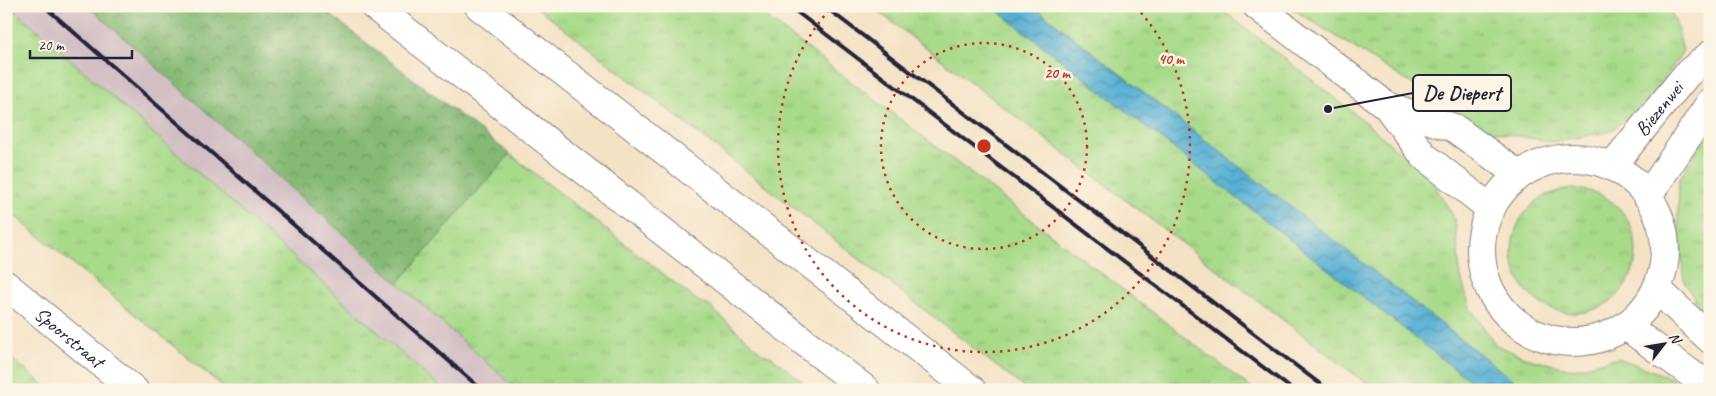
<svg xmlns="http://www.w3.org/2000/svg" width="1716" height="396" font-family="Caveat,sans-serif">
  <defs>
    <pattern id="grass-tufts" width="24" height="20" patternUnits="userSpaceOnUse" patternTransform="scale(1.25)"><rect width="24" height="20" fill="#a7da89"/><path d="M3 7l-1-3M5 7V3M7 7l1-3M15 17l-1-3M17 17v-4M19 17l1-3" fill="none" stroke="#8fbb77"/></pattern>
    <pattern id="forest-crowns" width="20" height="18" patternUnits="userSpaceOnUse" patternTransform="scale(1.25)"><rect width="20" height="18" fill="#85ba75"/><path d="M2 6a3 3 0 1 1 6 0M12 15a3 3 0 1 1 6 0" fill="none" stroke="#6c9761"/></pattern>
    <pattern id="water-waves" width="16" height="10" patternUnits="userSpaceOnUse" patternTransform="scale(1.25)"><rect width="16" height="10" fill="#56b0d4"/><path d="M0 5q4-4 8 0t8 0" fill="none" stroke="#478fad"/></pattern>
  </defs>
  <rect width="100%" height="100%" fill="#fcf5e5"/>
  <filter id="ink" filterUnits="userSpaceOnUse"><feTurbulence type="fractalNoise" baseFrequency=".02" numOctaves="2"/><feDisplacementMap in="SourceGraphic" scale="10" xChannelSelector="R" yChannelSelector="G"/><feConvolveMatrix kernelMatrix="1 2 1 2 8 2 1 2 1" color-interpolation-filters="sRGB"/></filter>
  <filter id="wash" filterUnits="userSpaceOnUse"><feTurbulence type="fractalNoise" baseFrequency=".0096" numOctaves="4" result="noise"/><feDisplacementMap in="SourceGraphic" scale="20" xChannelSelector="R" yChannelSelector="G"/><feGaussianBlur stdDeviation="1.12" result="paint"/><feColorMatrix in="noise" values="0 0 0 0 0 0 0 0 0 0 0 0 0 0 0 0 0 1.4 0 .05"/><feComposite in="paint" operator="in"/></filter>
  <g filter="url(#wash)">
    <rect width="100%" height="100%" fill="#f4e2c5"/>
    <path fill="#d2bec3" d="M10 6H88L518 390H443Z"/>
    <path fill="url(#grass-tufts)" stroke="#647e62" d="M6 6H10L443 390H227L6 209Z
      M535 6H752L1254 390H1027Z
      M871 6H992L1482 390H1375Z
      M1033 6H1217L1358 116 1431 179 1455 219 1460 274 1470 308 1496 345 1532 360 1573 369 1618 358 1669 377 1684 390H1526Z
      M1288 6H1667L1675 20 1683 51 1651 99 1609 132 1552 142 1485 130Z
      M1710 129V323L1684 282 1678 217 1679 180Z
      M510 154 699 302 709 306 763 354 772 357 813 390H518L398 283Z
      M1512 251a62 62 0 1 1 124 0a62 62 0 1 1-124 0Z
      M6 353V354L50 390H6Z"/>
    <path fill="url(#forest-crowns)" stroke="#546e58" d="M88 6H319L510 154 398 283Z"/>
    <path fill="url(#water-waves)" stroke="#3c6988" d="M992 6H1033L1526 390H1482Z"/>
  </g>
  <g filter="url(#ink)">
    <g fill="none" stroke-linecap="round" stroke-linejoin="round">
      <defs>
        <g id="street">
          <path id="s1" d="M1612 166 1687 74 1710 55"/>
          <path d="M1648 196 1710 103"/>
        </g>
        <g id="secondary">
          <path d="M1257 6 1387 106 1424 156 1491 209"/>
          <path d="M1387 106 1454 128 1519 175"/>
          <circle cx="1573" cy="250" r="92"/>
          <path id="s2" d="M6 285 134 390"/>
          <path d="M1657 289 1710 339"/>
          <path d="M1626 326 1694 376 1710 384"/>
        </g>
        <path id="highway" d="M374 6 866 390
          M479 6 972 390"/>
      </defs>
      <use href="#street" stroke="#8b8280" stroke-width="30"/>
      <use href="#secondary" stroke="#8b8280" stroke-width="30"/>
      <use href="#highway" stroke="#8b8280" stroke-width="30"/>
      <use href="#street" stroke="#fff" stroke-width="28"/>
      <use href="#secondary" stroke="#fff" stroke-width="28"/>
      <use href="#highway" stroke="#fff" stroke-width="28"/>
      <path stroke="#22223b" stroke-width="4" d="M44 6 482 390
        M789 6 1293 390
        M824 6 1328 390"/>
    </g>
  </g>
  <g fill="none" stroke="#c8321e" stroke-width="2.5" stroke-dasharray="2.5 5">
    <circle cx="984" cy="146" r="103"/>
    <path d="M1136 7A206 206 0 1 1 832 7"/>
  </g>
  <g text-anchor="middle" stroke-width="5" stroke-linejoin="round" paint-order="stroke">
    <g font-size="20" fill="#22223b" stroke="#fcf5e5">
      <text dy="7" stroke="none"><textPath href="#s1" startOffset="74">Biezenwei</textPath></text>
      <text dy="7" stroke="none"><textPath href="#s2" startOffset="82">Spoorstraat</textPath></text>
    </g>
  </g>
  <circle cx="984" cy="146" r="8" fill="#c8321e" stroke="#fcf5e5" stroke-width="2.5"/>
  <g font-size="15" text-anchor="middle" font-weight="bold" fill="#c8321e" stroke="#fcf5e5" stroke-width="5" stroke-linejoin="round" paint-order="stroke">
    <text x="1171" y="64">40 m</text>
    <text x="1057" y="78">20 m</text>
  </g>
  <path fill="none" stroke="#22223b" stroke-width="2" d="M1328 109L1413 93"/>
  <circle fill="#22223b" stroke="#fcf5e5" stroke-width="2" cx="1328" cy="109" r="5"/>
  <rect fill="#fcf5e5" stroke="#22223b" stroke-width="2" x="1413" y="75" width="98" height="36" rx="5"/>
  <g font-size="21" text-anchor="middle" font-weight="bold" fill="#22223b">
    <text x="1462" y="100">De Diepert</text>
  </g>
  <rect width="1716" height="396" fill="none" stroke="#fcf5e5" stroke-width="25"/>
  <g transform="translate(1664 344) rotate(59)" stroke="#fcf5e5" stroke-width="4" paint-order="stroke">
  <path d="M0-4L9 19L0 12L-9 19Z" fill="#22223b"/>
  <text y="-8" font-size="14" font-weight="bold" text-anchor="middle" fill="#22223b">N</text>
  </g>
  <path d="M30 50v8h102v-8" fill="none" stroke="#22223b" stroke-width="2.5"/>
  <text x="38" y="50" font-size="15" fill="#22223b" stroke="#fcf5e5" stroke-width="4" paint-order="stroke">20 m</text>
</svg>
